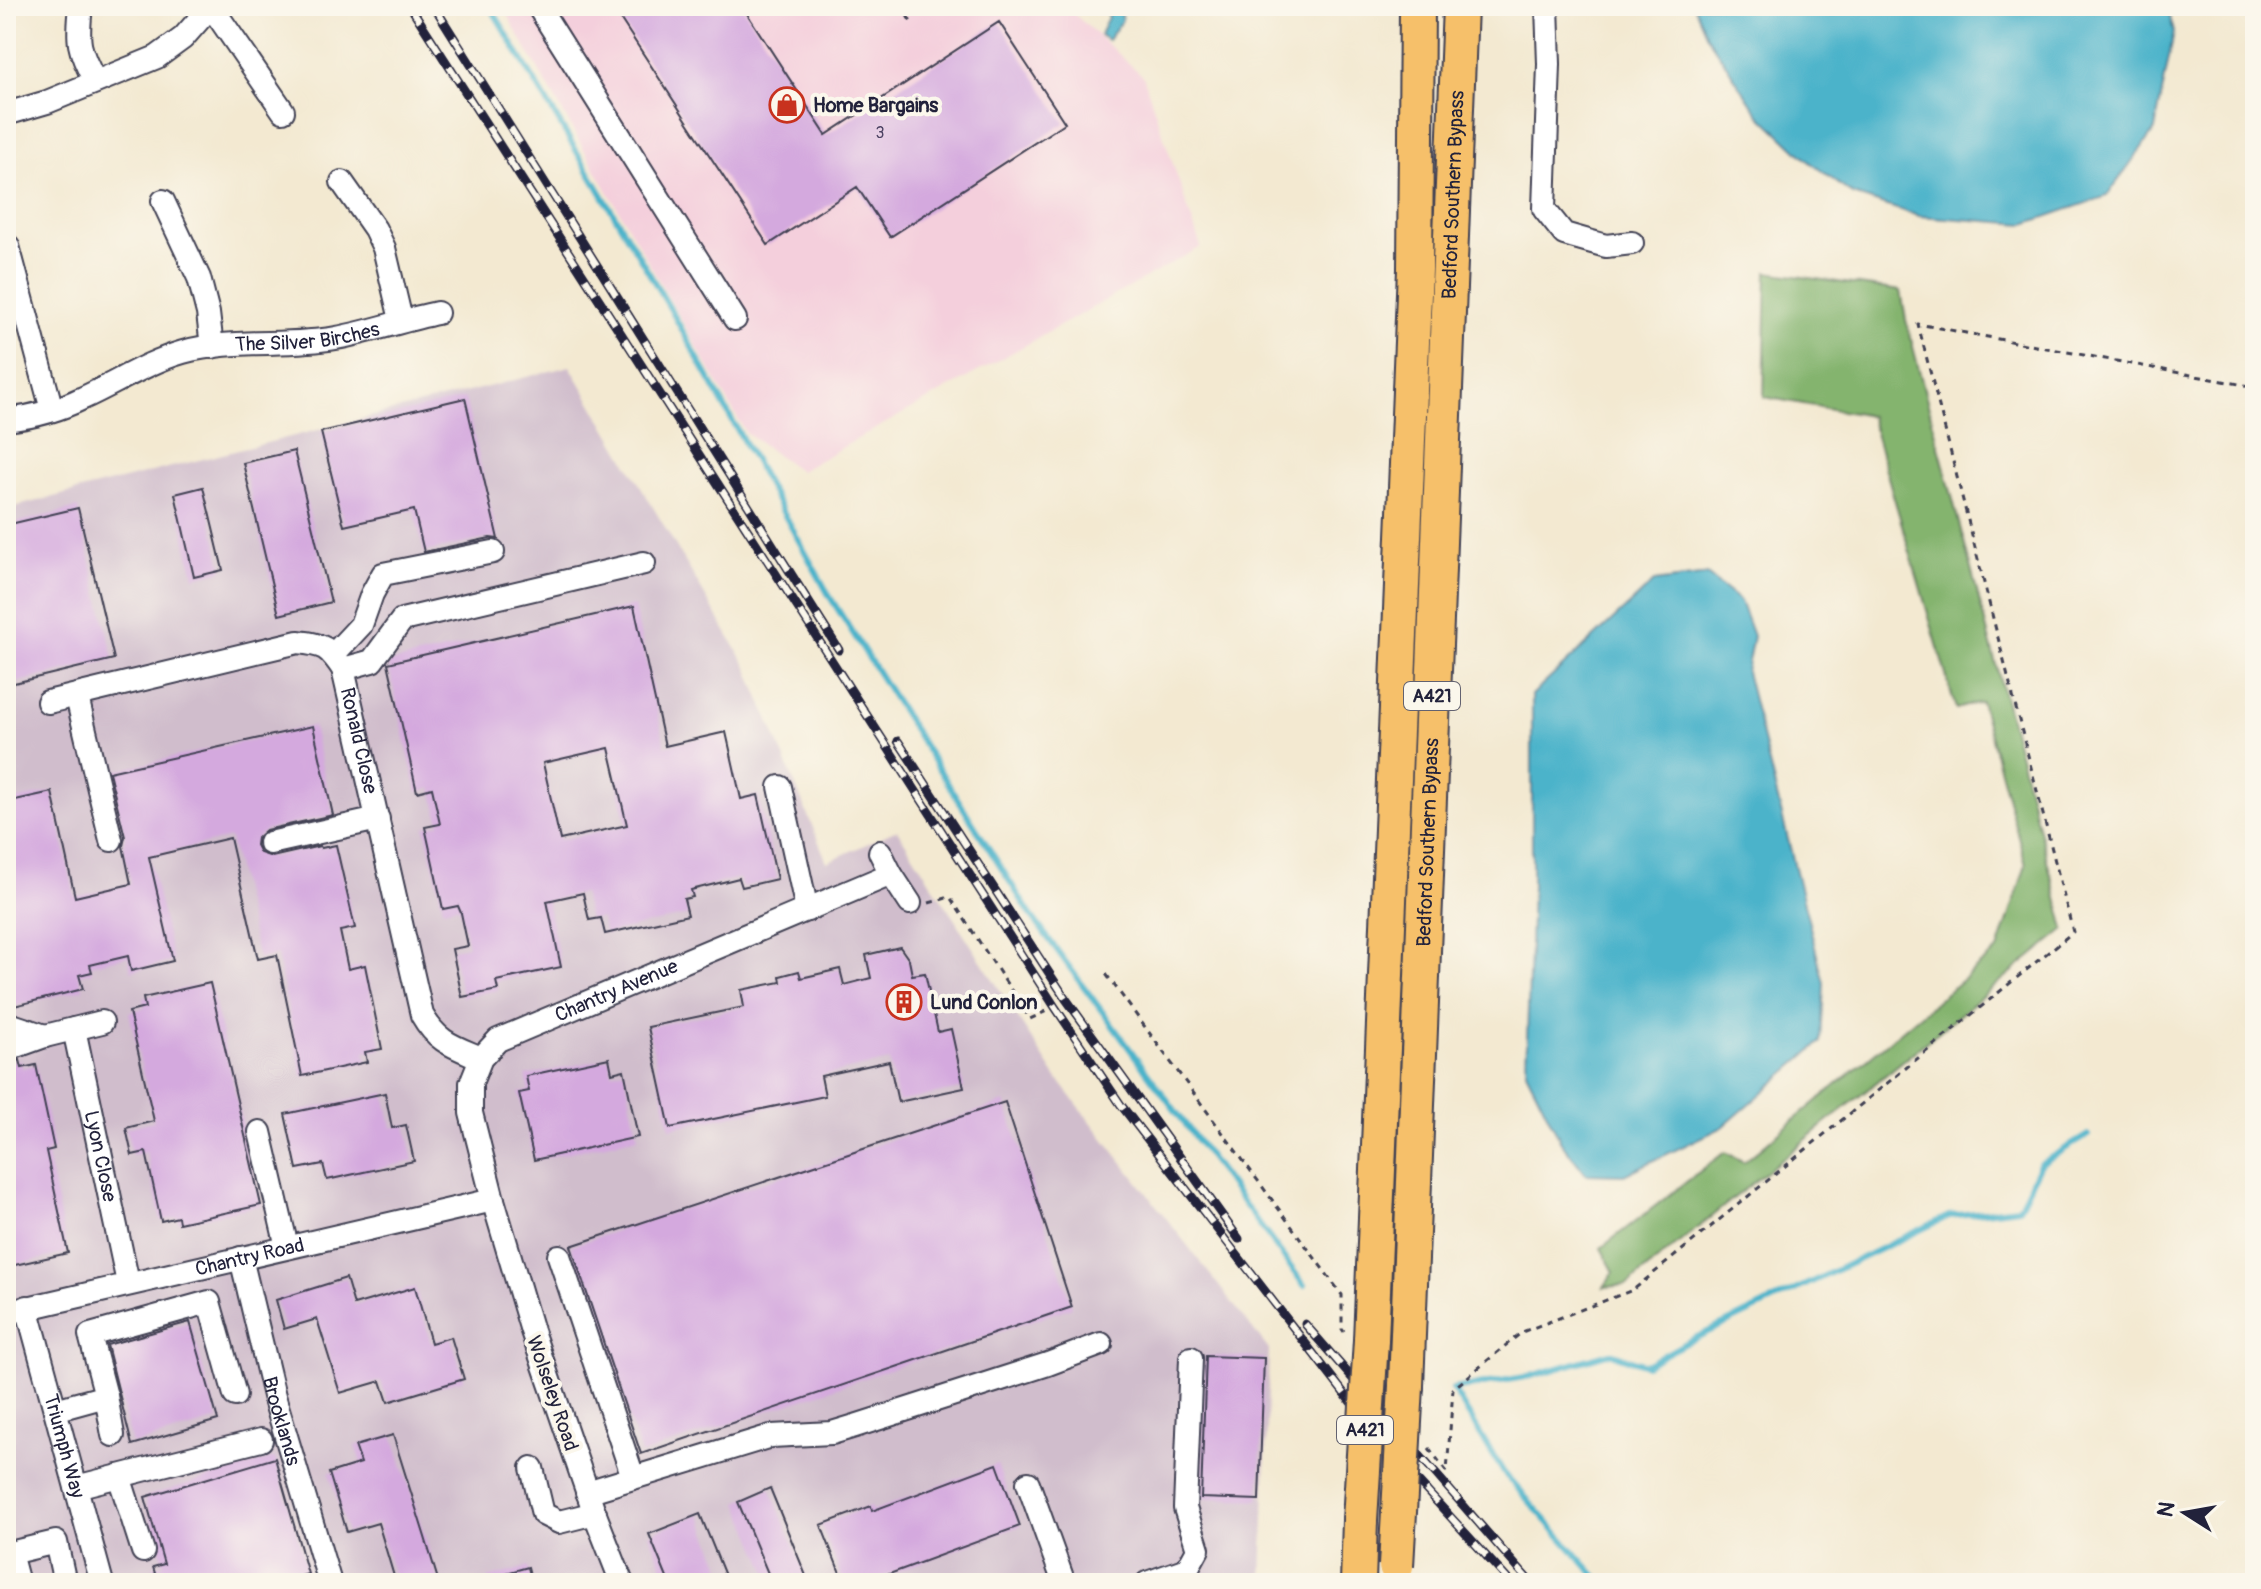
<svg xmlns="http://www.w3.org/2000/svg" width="2261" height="1589" font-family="Pangolin,sans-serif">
  <rect width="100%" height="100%" fill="#fbf7ec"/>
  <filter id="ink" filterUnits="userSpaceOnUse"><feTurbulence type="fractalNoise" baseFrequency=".0125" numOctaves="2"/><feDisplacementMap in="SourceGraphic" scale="16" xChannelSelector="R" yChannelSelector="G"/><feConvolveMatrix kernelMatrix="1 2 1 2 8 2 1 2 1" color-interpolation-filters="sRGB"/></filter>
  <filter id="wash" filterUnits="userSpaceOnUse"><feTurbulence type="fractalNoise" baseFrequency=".006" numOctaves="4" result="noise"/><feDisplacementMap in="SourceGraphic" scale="32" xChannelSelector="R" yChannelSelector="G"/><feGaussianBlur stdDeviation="1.8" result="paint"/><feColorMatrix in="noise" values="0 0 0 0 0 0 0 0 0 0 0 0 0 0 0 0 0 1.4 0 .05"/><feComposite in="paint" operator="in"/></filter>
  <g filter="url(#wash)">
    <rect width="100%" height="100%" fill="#f3e9d1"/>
    <path fill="#f4cfdc" d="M502 6H1065L1143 76 1201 247 800 471 746 433Z"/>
    <path fill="#d0bdcc" d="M570 366 747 667 827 862 897 830 1056 1077 1269 1350 1262 1583H6V509Z"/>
    <path fill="#84b46e" stroke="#536b54" stroke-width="2" d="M1767 272 1901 291 1906 320 2065 929 1627 1285 1604 1287 1614 1272 1601 1248 1725 1152 1744 1162 1998 950 2026 865 1981 702 1956 709 1870 416 1764 397Z"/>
    <path fill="#4bb3ca" stroke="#366a82" stroke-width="2" d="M1103 6H1119L1122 20 1108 40 1100 35 1108 17Z
      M1694 6H2167L2174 32 2155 129 2107 196 2025 224 1919 216 1853 195 1806 159 1758 113 1707 36Z
      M1707 575 1740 601 1753 636 1746 672 1824 983 1821 1042 1723 1127 1624 1175 1586 1174 1561 1142 1526 1071 1532 885V695L1654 582Z"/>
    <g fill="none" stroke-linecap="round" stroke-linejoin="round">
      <path stroke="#4bb3ca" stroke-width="6" d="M490 6 671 310 830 597 1031 915 1304 1285
        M1602 1583 1504 1473 1453 1389 1531 1376 1610 1353 1646 1365 1689 1341 1949 1216 2019 1208 2040 1164 2088 1135"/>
    </g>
    <g id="blocks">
      <path fill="#d4a9de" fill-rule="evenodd" d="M612 6H742L826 135 999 22 1065 123 890 237 857 187 768 245Z
        M465 398 498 539 490 538 424 552 414 510 344 526 321 432Z
        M294 451 331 602 279 615 243 463Z
        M203 487 223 570 194 577 175 494Z
        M78 508 114 659 10 684 6 665V525Z
        M634 606 665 746 726 732 741 799 758 795 777 879 742 887 739 878 691 890 693 897 684 899 688 915 605 934 601 918 589 920 583 893 547 901 561 967 496 981 498 990 462 997 452 949 468 946 461 913 458 906 443 909 425 827 440 824 432 788 417 792 388 663ZM609 748 627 825 560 840 543 763Z
        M313 726 333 815 266 830 257 838 256 845 260 853 272 857 320 846 321 848 336 845 355 928 340 931 348 969 365 965 382 1049 365 1052 367 1062 302 1076 277 955 258 959 230 838 149 857 173 961 131 971 128 956 90 965 92 972 79 975 83 989 6 1008V802L52 792 75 897 131 884 123 846 125 837 109 772Z
        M900 947 909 960 912 975 925 973 938 1032 951 1029 964 1088 898 1102 889 1061 821 1076 825 1096 670 1128 648 1027 744 1007 741 990 781 982 780 976 799 971 801 978 840 969 844 985 871 978 866 955Z
        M210 983 261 1205 179 1223 178 1217 161 1221 146 1152 132 1155 126 1128 154 1121 129 1012 145 1008 143 998Z
        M609 1058 612 1073 624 1070 638 1137 534 1160 519 1093 529 1091 526 1076Z
        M20 1060 22 1068 36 1065 54 1149 46 1151 68 1253 6 1267V1064Z
        M385 1093 392 1128 406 1125 414 1161 327 1180 323 1164 297 1169 285 1114Z
        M1005 1102 1072 1307 641 1454 571 1246Z
        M346 1278 354 1305 415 1287 431 1343 451 1337 464 1379 388 1402 381 1381 340 1393 317 1319 284 1329 276 1300Z
        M190 1322 218 1420 132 1445 107 1345Z
        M1206 1356 1264 1358 1259 1500 1201 1498Z
        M393 1435 424 1534 439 1583H396L378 1523 347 1532 329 1473 361 1463 355 1446Z
        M275 1458 308 1574 278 1583H158L153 1567 164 1564 145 1497Z
        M997 1464 1020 1526 865 1583H844L821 1525 871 1506 872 1511Z
        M770 1488 809 1583H772L738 1502Z
        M700 1514 728 1583H669L649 1534Z
        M528 1567 532 1583H489L488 1578Z"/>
    </g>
  </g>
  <g filter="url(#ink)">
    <use href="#blocks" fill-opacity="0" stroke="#414052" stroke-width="2"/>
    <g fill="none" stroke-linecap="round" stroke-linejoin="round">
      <defs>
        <g id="minor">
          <path d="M81 6C77 41 78 50 95 81"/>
          <path d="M211 6 283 111"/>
          <path d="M538 6 735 319"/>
          <path d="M1547 6 1549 64 1544 209 1564 234 1606 246 1632 243"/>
          <path d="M6 114 47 102 157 57 183 38 211 6"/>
          <path d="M342 182 375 229 384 248 401 320"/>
          <path d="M163 201 199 278 208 313 212 347"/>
          <path d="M8 246 52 410"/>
          <path id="s1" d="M6 420C32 417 59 410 83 398 116 383 148 362 183 352 232 338 285 347 336 338 370 332 403 320 437 313"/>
          <path d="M333 655 361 625 372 594 383 574 493 552"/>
          <path d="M343 669 372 661 402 620 644 563"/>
          <path d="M77 697 111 840"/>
          <path id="s2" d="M48 702 298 642C325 645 328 647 343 669L422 1015C438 1043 453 1046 481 1058"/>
          <path d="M780 787 807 910"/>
          <path d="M270 843 378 819"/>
          <path d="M880 852 891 874 910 903"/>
          <path d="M6 1023 45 1036"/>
          <path id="s3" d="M74 1029 128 1283"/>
          <path d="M6 1050 45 1036 102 1022"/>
          <path d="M260 1132 287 1247"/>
          <path d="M559 1256 633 1477"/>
          <path id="s4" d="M241 1258 274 1396 330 1583"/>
          <path id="s5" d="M27 1307 102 1583"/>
          <path id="s6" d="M6 1313 493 1200"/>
          <path d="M106 1396 113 1435"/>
          <path d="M55 1410 106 1396 90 1335 209 1302 235 1395"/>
          <path d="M532 1468 543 1514 559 1522 595 1513"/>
          <path d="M119 1476 143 1551"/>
          <path d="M1028 1483 1064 1583"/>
          <path d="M76 1487 261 1440"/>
          <path d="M587 1492 771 1436 832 1433 855 1426 1048 1364 1101 1344"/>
          <path d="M18 1583 10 1553 56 1542 65 1583"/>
          <path id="s7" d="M622 1583 596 1517 532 1331 493 1200 471 1113V1083L481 1058 498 1040 891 874"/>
          <path d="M1147 1583 1187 1569 1198 1549 1185 1508 1191 1358"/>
        </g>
        <g id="highway">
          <path d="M1371 1340 1415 269 1417 6"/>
          <path id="s8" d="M1406 1386 1460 6"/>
          <path d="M1358 1583 1360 1520"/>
        </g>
      </defs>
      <use href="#minor" stroke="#414052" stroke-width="26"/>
      <use href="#highway" stroke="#414052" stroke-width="38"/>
      <path stroke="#414052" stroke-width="3" stroke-dasharray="6 6" stroke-linecap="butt" d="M901 6 911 22
        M929 903 950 897 1030 1019 1055 1007
        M1106 974 1342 1295V1329L1344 1332
        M1429 1448 1447 1472 1453 1389 1522 1332 1633 1290 2073 932 1918 324 2255 387"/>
      <use href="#minor" stroke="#fff" stroke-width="22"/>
      <use href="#highway" stroke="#f6c06b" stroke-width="34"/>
      <defs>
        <path id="rail" d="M410 6 1055 1007 1121 1105 1381 1441 1511 1583
          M434 6 839 650
          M898 741 1066 999 1239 1239
          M1305 1324 1531 1583"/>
      </defs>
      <use href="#rail" stroke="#22223b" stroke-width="9"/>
      <use href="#rail" stroke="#fbf7ec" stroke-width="6" stroke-dasharray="18" stroke-linecap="butt"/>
      <defs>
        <path id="highway-bridge" d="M1360 1520 1371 1340
          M1396 1566 1406 1386"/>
      </defs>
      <use href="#highway-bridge" stroke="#414052" stroke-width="38" stroke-linecap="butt"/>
      <use href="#highway-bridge" stroke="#f6c06b" stroke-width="34"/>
    </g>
  </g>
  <defs>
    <symbol id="shop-ring" viewBox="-11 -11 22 22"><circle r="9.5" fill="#fbf7ec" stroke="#c8321e" stroke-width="1.5"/><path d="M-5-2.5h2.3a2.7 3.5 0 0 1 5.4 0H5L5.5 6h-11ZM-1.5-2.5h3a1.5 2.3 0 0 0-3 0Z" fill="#c8321e"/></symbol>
    <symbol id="building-ring" viewBox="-11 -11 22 22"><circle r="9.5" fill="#fbf7ec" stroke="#c8321e" stroke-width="1.5"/><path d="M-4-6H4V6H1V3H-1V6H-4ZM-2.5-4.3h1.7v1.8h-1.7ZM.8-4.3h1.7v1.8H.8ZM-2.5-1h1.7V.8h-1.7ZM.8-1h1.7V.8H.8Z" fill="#c8321e"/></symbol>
  </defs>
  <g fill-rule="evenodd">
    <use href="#shop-ring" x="767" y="85" width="40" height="40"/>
    <use href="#building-ring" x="884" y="982" width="40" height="40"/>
  </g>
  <g text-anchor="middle" stroke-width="8" stroke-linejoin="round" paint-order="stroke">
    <g font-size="16" fill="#4e4464">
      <text x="880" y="138">3</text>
    </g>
    <g fill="#fbf7ec" stroke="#636270" stroke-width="2">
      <rect x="1404" y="682" width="56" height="28" rx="6"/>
      <rect x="1337" y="1416" width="56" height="28" rx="6"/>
    </g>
    <g font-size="18" font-weight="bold" fill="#22223b">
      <text x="1432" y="702">A421</text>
      <text x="1365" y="1436">A421</text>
    </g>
    <g font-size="20" font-weight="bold" fill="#22223b" stroke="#fbf7ec" text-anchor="start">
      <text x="813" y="112">Home Bargains</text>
      <text x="930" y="1009">Lund Conlon</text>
    </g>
    <g font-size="20" fill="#22223b" stroke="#fbf7ec">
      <text dy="7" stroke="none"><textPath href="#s8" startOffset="1192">Bedford Southern Bypass</textPath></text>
      <text dy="7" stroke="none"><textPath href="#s1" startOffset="316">The Silver Birches</textPath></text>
      <text dy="7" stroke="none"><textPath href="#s2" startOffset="386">Ronald Close</textPath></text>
      <text dy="7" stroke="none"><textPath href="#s8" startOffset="544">Bedford Southern Bypass</textPath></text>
      <text dy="7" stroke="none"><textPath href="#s7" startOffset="704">Chantry Avenue</textPath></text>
      <text dy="7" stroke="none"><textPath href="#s3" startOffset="130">Lyon Close</textPath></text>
      <text dy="7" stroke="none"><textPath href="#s6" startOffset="250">Chantry Road</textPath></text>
      <text transform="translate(553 1393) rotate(71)" y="7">Wolseley Road</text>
      <text dy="7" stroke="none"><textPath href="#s4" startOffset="168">Brooklands</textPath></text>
      <text dy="7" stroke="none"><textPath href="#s5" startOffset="144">Triumph Way</textPath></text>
    </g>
  </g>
  <rect width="2261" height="1589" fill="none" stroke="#fbf7ec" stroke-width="32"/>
  <g transform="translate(2185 1513) rotate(281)" stroke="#fbf7ec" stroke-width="6" paint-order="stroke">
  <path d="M0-6L14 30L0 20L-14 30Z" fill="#22223b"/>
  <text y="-12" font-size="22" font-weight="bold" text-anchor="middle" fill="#22223b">N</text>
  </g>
</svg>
